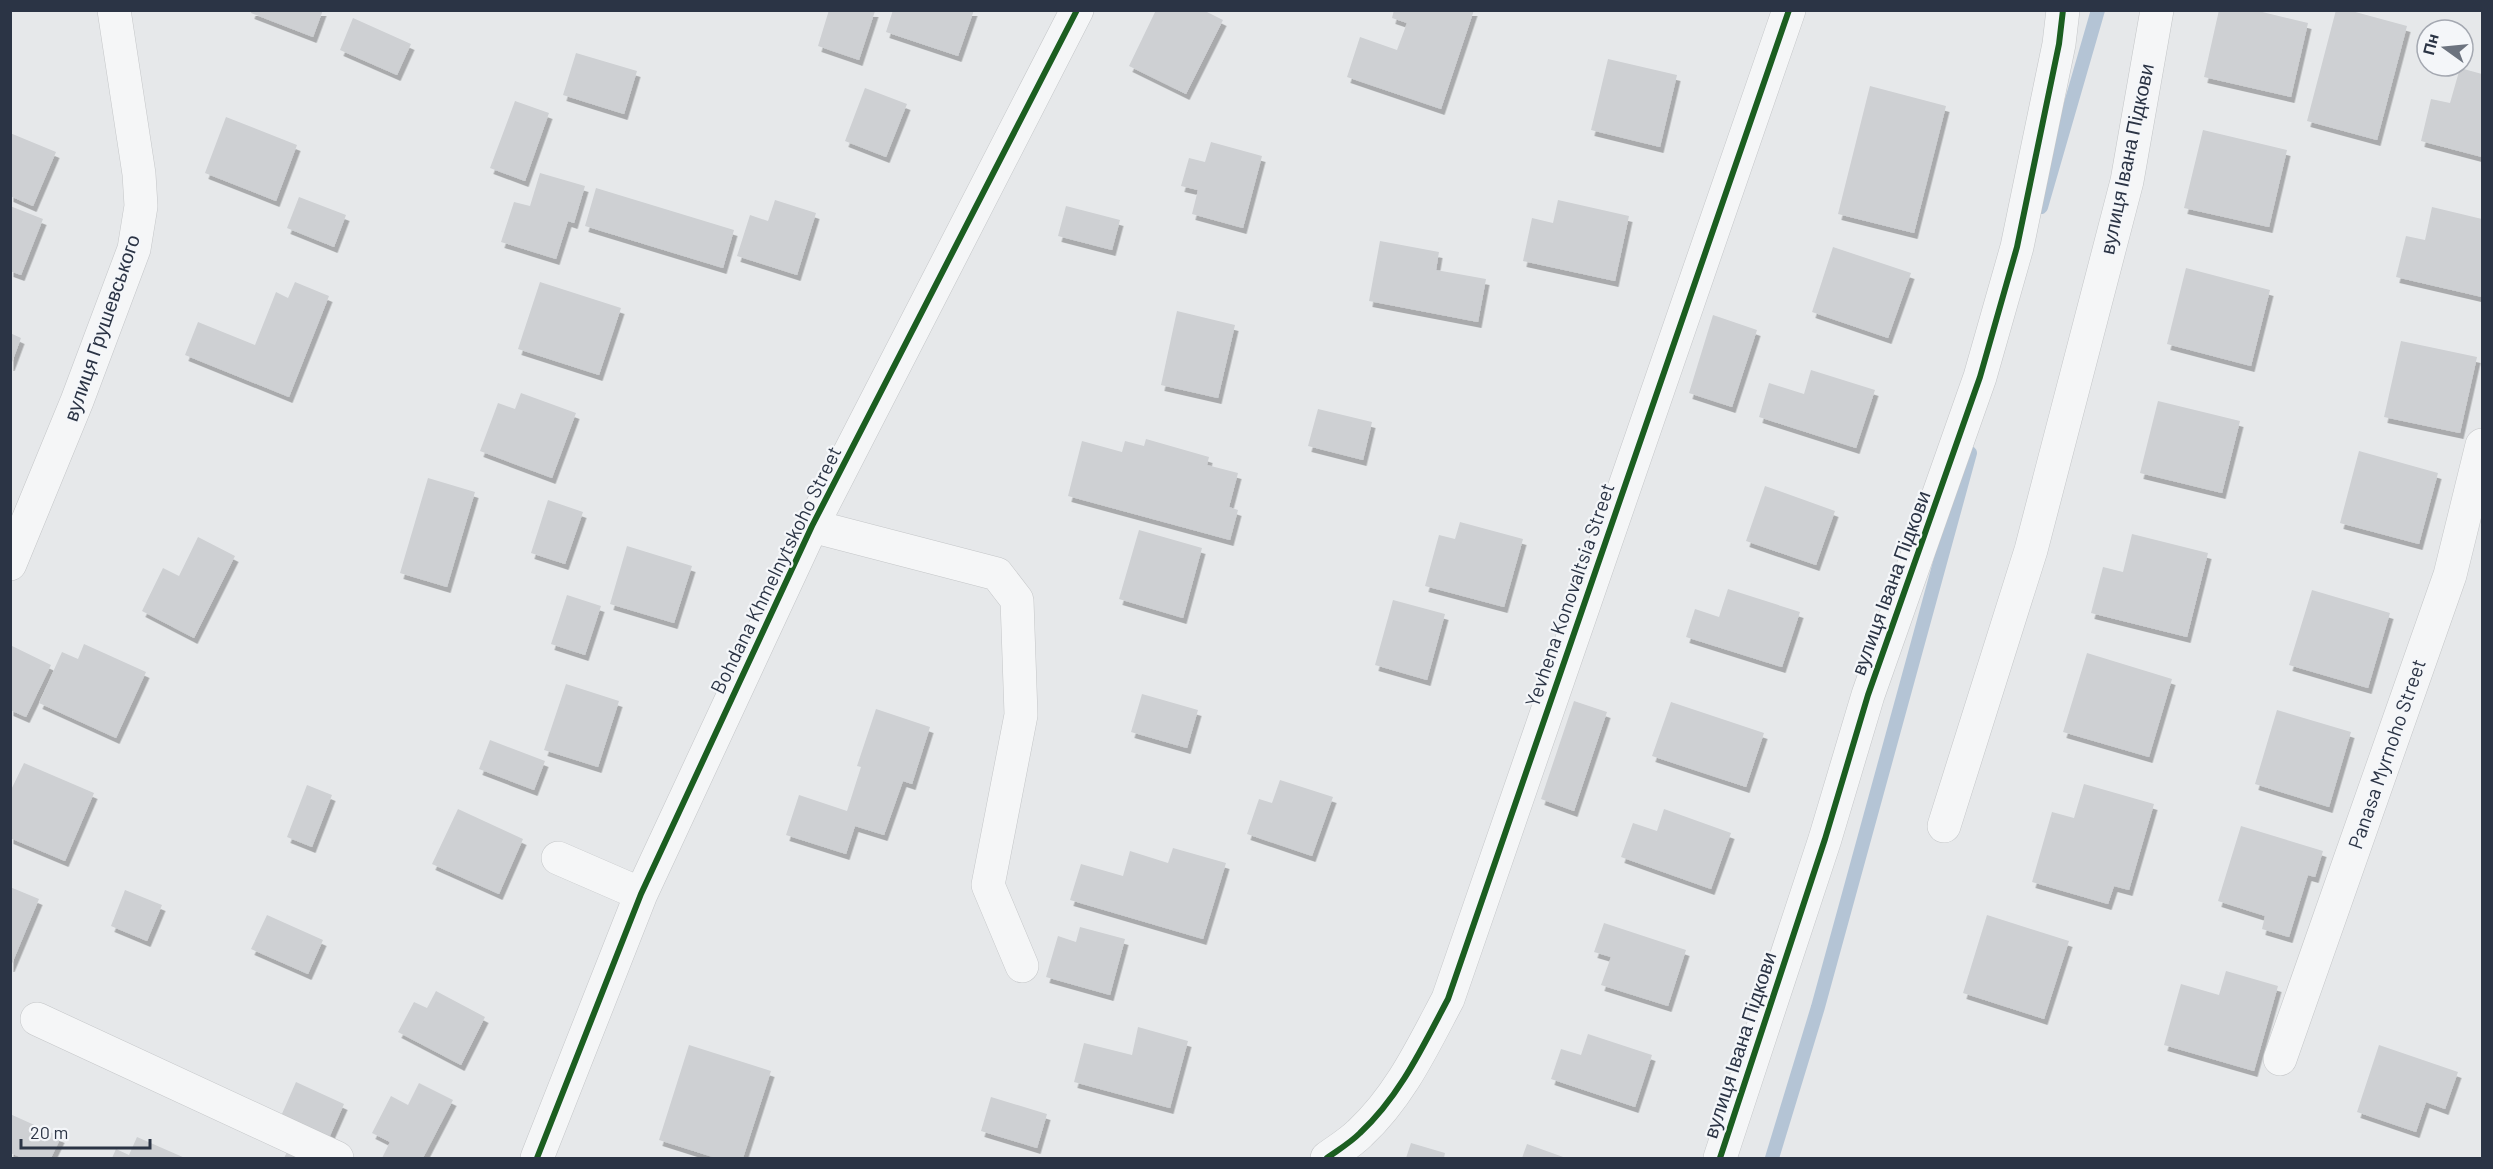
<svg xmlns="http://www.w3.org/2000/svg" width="2493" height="1169" font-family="Barlow,sans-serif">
  <defs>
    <filter id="shadow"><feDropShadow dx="3.5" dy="6" stdDeviation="0" flood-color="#0004"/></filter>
  </defs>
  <rect width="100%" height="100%" fill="#e6e8ea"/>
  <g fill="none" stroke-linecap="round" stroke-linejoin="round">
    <path stroke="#b4c4d5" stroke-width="14" d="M2041 207 2098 10
      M1772 1158 1818 1007 1970 453"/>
  </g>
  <path fill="#ced0d3" filter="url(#shadow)" d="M252 10H323L313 37 251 13Z
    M829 10 875 11 859 60 818 46Z
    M893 10H974L958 56 886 32Z
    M1156 10H1203L1223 20 1186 94 1129 66Z
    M1394 10H1474L1441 109 1347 77 1360 37 1397 50 1407 23 1392 18Z
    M2219 10H2254L2308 23 2291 97 2204 77Z
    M2336 10H2348L2407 26 2377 140 2307 121Z
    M353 18 411 44 397 75 340 50Z
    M576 53 637 71 624 114 563 95Z
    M1608 59 1677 75 1660 147 1591 130Z
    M2460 68 2482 74V157L2421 141 2431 99 2450 103Z
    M1870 86 1946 106 1914 233 1838 214Z
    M865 88 907 104 886 157 845 141Z
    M515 101 549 113 525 181 490 168Z
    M226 117 297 145 276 201 205 173Z
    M2203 130 2287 150 2269 227 2184 208Z
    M10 133 56 152 33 206 10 196Z
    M1211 142 1262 156 1243 228 1192 214 1198 190 1181 186 1189 158 1205 162Z
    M540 173 585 186 574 223 568 221 556 259 501 242 514 202 530 206Z
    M596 188 734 230 723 268 585 226Z
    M299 197 346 215 334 247 287 228Z
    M775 200 816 213 797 275 737 256 750 215 768 221Z
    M1558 200 1629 216 1615 281 1523 261 1532 218 1553 223Z
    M10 206 43 219 21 275 10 271Z
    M1066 206 1120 220 1112 250 1058 236Z
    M2432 207 2482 219V297L2396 277 2406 236 2425 240Z
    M1380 241 1439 252 1436 270 1486 279 1478 322 1369 301Z
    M1833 247 1911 273 1888 338 1812 312Z
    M2186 268 2270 290 2251 366 2167 344Z
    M295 282 329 296 289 397 185 355 198 322 255 345 276 292 288 298Z
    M540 282 621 308 599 375 518 349Z
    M1177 311 1235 325 1218 398 1161 385Z
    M1713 315 1757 330 1732 407 1689 393Z
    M10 333 21 338 11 365H10Z
    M2401 341 2477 357 2460 433 2384 417Z
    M1811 370 1875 390 1856 448 1759 417 1769 383 1804 394Z
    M521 393 576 413 552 478 480 451 498 403 515 409Z
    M2158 401 2240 421 2222 493 2140 473Z
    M1318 409 1372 422 1363 460 1308 446Z
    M1146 439 1209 457 1207 465 1238 473 1229 507 1238 510 1230 540 1068 496 1082 441 1122 452 1125 441 1144 446Z
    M2359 451 2438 473 2419 544 2340 523Z
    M428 478 475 492 447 587 400 573Z
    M1765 486 1835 511 1816 565 1746 541Z
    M548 500 583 512 565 564 531 553Z
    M1460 522 1523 539 1504 607 1425 586 1439 535 1455 539Z
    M1139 530 1202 548 1183 618 1119 599Z
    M2132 534 2208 553 2187 637 2091 613 2103 567 2123 572Z
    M198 537 235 556 194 638 142 611 163 568 179 576Z
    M627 546 692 566 674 623 610 604Z
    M1728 589 1800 612 1782 667 1686 637 1695 609 1719 617Z
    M2312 590 2390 613 2368 688 2289 665Z
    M567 595 601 606 585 655 551 644Z
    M1393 600 1445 614 1427 680 1375 665Z
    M84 644 146 672 116 738 39 703 62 652 78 659Z
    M10 645 51 665 26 717 10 710Z
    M2087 653 2172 679 2149 757 2063 732Z
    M566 684 619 701 598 767 544 750Z
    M1142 694 1198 710 1187 748 1131 732Z
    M1574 701 1607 712 1574 811 1541 799Z
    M1671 702 1764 733 1746 787 1652 756Z
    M876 709 930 727 912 784 903 781 884 835 855 826 846 854 786 835 799 795 847 811 861 767 857 766Z
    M2277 710 2351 732 2329 807 2255 784Z
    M490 740 545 761 534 790 479 769Z
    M24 763 94 793 65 861 10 838V792Z
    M1280 780 1333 797 1312 856 1247 834 1259 799 1272 803Z
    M2084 784 2154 804 2129 890 2114 886 2108 904 2032 882 2052 812 2074 818Z
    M307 785 332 795 312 847 287 837Z
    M458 809 523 839 499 894 432 864Z
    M1664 809 1731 833 1711 889 1621 857 1633 823 1657 831Z
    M2241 826 2323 851 2315 877 2308 875 2289 937 2262 929 2265 916 2218 901Z
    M1173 848 1226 863 1203 939 1070 900 1081 864 1123 876 1130 851 1168 863Z
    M10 887 39 899 11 966H10Z
    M125 890 162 905 147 941 111 926Z
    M267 915 323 940 308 974 251 949Z
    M1987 915 2069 941 2044 1019 1963 993Z
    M1604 923 1686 950 1668 1006 1601 985 1611 957 1594 952Z
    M1080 927 1125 939 1110 995 1046 977 1058 936 1076 942Z
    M2226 971 2278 986 2254 1071 2164 1045 2181 984 2219 995Z
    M436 991 485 1017 461 1065 398 1032 414 1002 427 1008Z
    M1138 1027 1188 1041 1170 1108 1074 1082 1084 1043 1132 1055Z
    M1588 1034 1652 1055 1635 1107 1551 1079 1561 1049 1581 1055Z
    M689 1045 771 1071 743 1158H716L659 1140Z
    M2379 1045 2458 1072 2445 1109 2426 1102 2416 1132 2357 1112Z
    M296 1082 344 1104 329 1138 281 1116Z
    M419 1083 453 1100 423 1158H382L390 1142 372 1133 391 1096 408 1105Z
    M991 1097 1047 1114 1037 1148 981 1131Z
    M10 1114 61 1137 51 1158H23L10 1153Z
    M137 1137 185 1158H112L116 1149 129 1155Z
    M1411 1143 1445 1153 1444 1158H1406Z
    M1527 1144 1566 1158H1522Z
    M290 1146 317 1158H284Z"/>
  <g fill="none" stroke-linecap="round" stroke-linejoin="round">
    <defs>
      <path id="minor" d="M812 526 997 574 1017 600 1021 715 988 885 1022 966
        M10 564 77 401 134 249 141 206 139 174 114 10
        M1944 826 2031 550 2127 181 2157 10
        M558 858 641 894
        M37 1019 337 1158
        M2280 1059 2450 575 2482 445
        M537 1158 641 894 812 526 1077 10
        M1327 1158C1338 1150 1350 1143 1360 1133 1400 1096 1423 1046 1448 999L1789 10
        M1720 1158 1825 839 1868 695 1980 377 2017 247 2059 44 2063 10"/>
    </defs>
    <use href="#minor" stroke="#c4c6c8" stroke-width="34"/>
    <use href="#minor" stroke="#f5f6f7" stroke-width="33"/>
    <defs>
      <path id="cycleway" d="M537 1158 641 894 812 526 1077 10
        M1327 1158C1338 1150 1350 1143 1360 1133 1400 1096 1423 1046 1448 999L1789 10
        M1720 1158 1825 839 1868 695 1980 377 2017 247 2059 44 2063 10"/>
    </defs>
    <use href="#cycleway" stroke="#f4f6f9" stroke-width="10"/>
    <use href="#cycleway" stroke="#1b5e20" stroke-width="6"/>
  </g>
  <g text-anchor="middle" stroke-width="4.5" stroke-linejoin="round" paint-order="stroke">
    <g font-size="20" fill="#2b3445" stroke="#f4f6f9">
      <text transform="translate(2127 159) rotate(-78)" y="7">вулиця Івана Підкови</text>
      <text transform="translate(102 328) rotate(-71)" y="7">вулиця Грушевського</text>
      <text transform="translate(776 570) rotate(-64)" y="7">Bohdana Khmelnytskoho Street</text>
      <text transform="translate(1891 583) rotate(-70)" y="7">вулиця Івана Підкови</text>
      <text transform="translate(1570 595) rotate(-71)" y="7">Yevhena Konovaltsia Street</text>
      <text transform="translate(2387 754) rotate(-71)" y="7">Panasa Myrnoho Street</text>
      <text transform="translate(1740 1045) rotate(-72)" y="7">вулиця Івана Підкови</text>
    </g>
  </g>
  <rect width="2493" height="1169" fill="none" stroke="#2b3445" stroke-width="24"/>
  <g transform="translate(2445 48) rotate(285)"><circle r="28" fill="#f4f6f9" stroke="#a4a8b1" stroke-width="1.5"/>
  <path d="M0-4.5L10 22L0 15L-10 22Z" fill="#6c737f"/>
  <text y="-9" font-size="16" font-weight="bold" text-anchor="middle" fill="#2b3445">Пн</text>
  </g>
  <path d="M21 1139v9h129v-9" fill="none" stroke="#2b3445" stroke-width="3"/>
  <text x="30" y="1139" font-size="18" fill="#2b3445" stroke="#f4f6f9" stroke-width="4.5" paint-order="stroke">20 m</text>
</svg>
